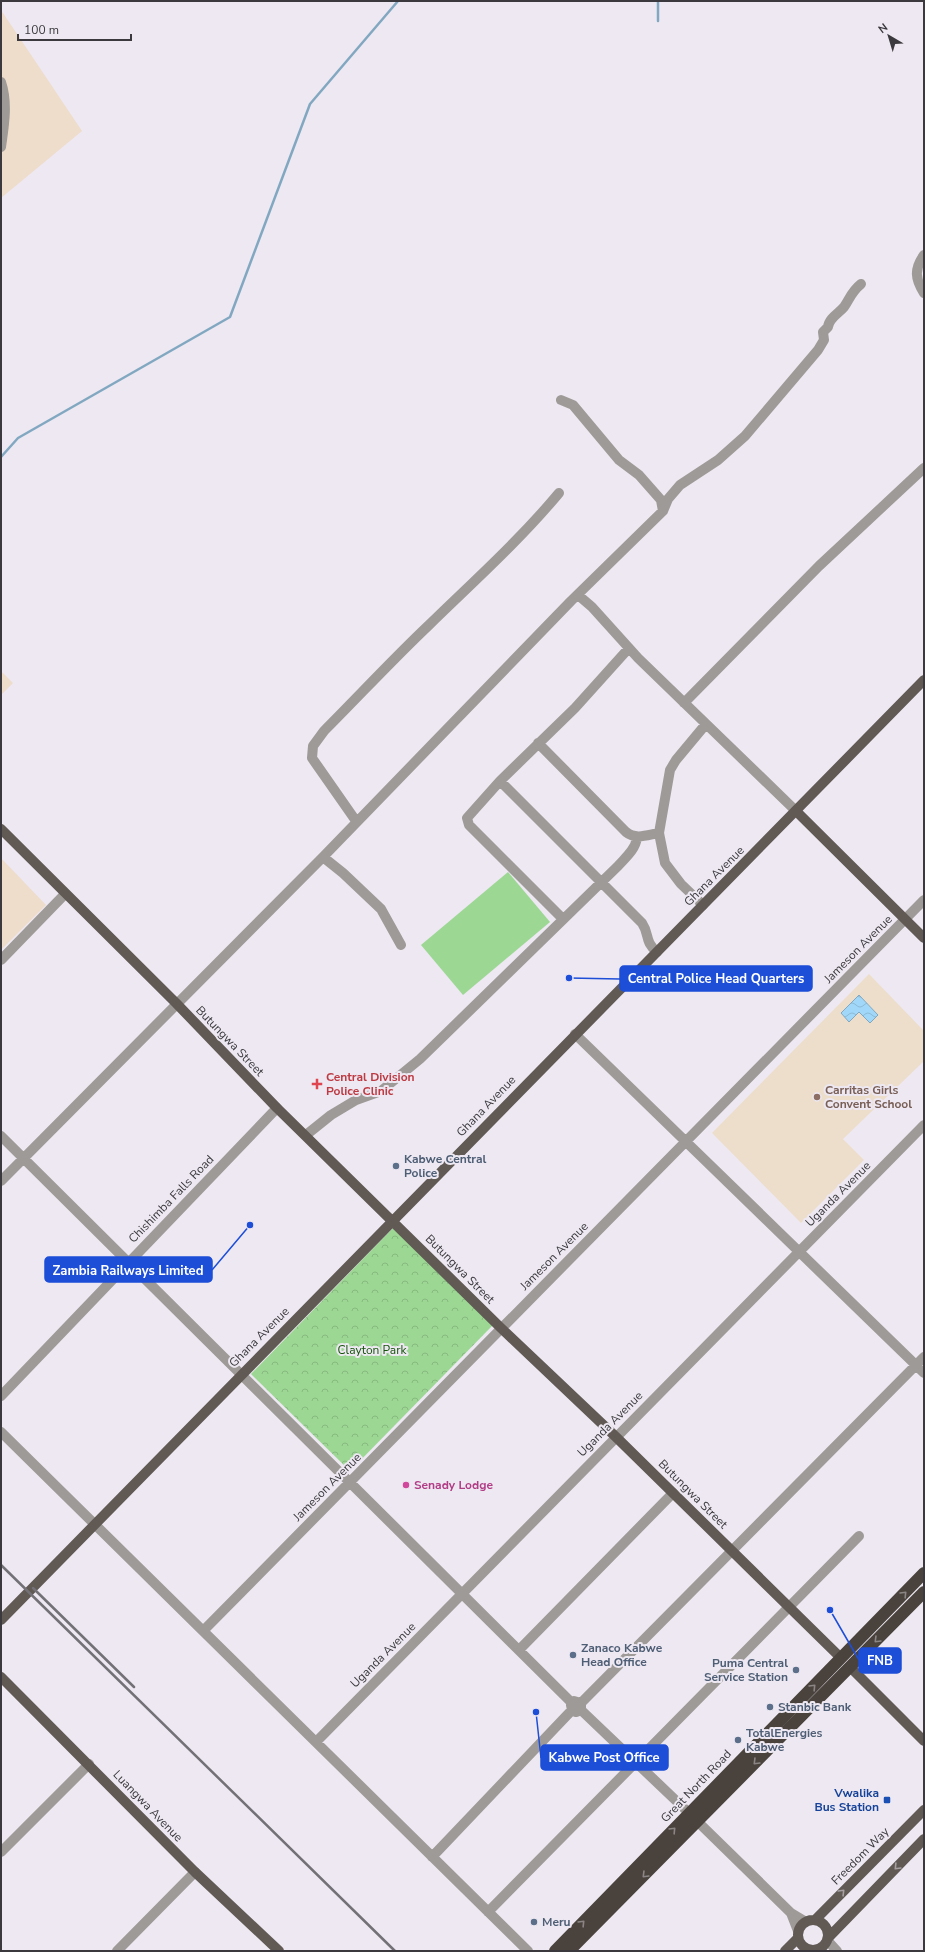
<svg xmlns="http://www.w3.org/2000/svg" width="925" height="1952" font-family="'Nunito Sans',sans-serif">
  <defs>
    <pattern id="forest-crowns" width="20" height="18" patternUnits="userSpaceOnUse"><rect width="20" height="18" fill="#9cd793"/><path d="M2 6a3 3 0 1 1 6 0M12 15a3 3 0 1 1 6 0" fill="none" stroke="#87b980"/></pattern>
    <pattern id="water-waves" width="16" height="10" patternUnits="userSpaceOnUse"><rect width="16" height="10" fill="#a1d8f9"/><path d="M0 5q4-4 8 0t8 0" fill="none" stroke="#8cbad6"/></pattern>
  </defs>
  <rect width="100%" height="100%" fill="#ede8f2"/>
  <path fill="#efddcc" d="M1 10 82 131 1 198Z
    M1 671 13 683 1 695Z
    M1 858 46 905 1 950Z"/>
  <path fill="#eddecb" d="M869 974 924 1031V1061L843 1139 864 1160 801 1223 712 1133Z"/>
  <path fill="url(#forest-crowns)" d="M393 1228 493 1325 350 1471 251 1374Z"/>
  <path fill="#9cd793" d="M508 872 550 922 463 995 421 945Z"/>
  <path fill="url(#water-waves)" stroke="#82a8c1" d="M859 995 878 1015 870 1023 859 1012 849 1022 841 1013Z"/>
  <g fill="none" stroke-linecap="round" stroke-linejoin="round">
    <path stroke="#82a8c1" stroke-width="2.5" d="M658 21V1
      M1 457 18 438 230 317 310 104 398 1"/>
    <path stroke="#9e9a97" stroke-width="10" d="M1 82C8 103 4 126 1 147
      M924 255C914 269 915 279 924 293
      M561 400 573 405 619 460 639 475 661 500 663 511
      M578 595 592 607 638 658 796 811
      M684 703 819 566 924 468
      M538 743 626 832C636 840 647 835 659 833
      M500 781 642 923C650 935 644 941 657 952
      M356 821 312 758 313 746 324 731C359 696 393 659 429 625 473 582 519 541 559 493
      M323 857 343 873 381 909 401 945
      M703 905 681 884 665 863 659 833 670 770 676 760 706 724
      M563 919 469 825 467 818 500 781 575 708 629 648
      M1 960 65 894
      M575 1034 924 1373
      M306 1135 331 1115 356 1100 381 1091 420 1059 618 866C626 857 635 850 637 838
      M1 1136 572 1703
      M1 1181 323 857 571 601 663 511 668 499 680 485 718 460 745 436 818 350 824 340 823 332 828 327C829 318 839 313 844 307 850 298 852 291 861 284
      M1 1396 277 1108
      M1 1432 528 1951
      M203 1631 924 900
      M519 1650 673 1493
      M581 1703 574 1701 571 1705 572 1710 576 1712 581 1710V1703L924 1357
      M581 1710 689 1813
      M316 1742 924 1125
      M698 1822 791 1913 806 1922
      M1 1852 89 1764
      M432 1857 572 1710
      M488 1912 859 1536
      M791 1913 798 1931
      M827 1940 837 1951
      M819 1949 822 1951
      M117 1951 195 1872"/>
    <path stroke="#605954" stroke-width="10" d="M796 811 924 938
      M1 829 176 1003 277 1108 501 1328 616 1437 841 1658
      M1 1620 924 680
      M850 1667 924 1741
      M1 1677 195 1872 279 1951
      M798 1935a15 15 0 1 1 30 0a15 15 0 1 1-30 0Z
      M815 1920 924 1810
      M828 1938 924 1839
      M785 1951 798 1938"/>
    <path stroke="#4a433d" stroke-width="12" d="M555 1951 924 1573
      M569 1951 924 1592"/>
    <path stroke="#737076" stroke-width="2.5" d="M1 1565 395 1951
      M33 1588 134 1687"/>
  </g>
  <defs><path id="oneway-chevron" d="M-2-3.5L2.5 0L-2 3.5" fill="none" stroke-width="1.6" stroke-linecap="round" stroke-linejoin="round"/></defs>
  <g stroke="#8b8585">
    <use href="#oneway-chevron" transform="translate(904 1594) rotate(-46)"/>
    <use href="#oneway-chevron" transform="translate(877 1640) rotate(135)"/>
    <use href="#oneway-chevron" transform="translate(813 1687) rotate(-46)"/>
    <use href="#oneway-chevron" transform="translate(756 1762) rotate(135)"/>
    <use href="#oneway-chevron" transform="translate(673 1830) rotate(-46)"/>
    <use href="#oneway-chevron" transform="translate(645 1875) rotate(135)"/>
    <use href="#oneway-chevron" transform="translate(582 1923) rotate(-46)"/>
  </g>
  <g stroke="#a6a0a3">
    <use href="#oneway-chevron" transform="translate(897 1867) rotate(134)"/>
    <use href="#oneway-chevron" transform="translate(842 1892) rotate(-45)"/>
  </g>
  <path fill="#e0444e" stroke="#ede8f2" stroke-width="1.5" d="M315 1078h4v4h4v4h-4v4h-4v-4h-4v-4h4z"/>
  <circle fill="#8d6e63" stroke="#ede8f2" stroke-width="1.5" cx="817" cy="1097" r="4"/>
  <g fill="#5c6f8a" stroke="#ede8f2" stroke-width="1.5">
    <circle cx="396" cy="1166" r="4"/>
    <circle cx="573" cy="1655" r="4"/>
    <circle cx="796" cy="1670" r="4"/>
    <circle cx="770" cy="1707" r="4"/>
    <circle cx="738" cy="1740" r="4"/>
    <circle cx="534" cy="1922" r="4"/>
  </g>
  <circle fill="#d1479c" stroke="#ede8f2" stroke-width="1.5" cx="406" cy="1485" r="4"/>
  <rect fill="#1a4fb4" stroke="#ede8f2" stroke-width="1.5" x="883" y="1796" width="8" height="8" rx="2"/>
  <g text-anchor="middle" stroke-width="4" stroke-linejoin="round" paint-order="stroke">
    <g font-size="12" fill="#3b393d" stroke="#ede8f2">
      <text transform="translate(714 876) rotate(-45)" y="4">Ghana Avenue</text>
      <text transform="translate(858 949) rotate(-45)" y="4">Jameson Avenue</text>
      <text transform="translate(230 1041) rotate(46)" y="4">Butungwa Street</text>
      <text transform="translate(486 1106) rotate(-46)" y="4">Ghana Avenue</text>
      <text transform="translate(838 1194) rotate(-45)" y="4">Uganda Avenue</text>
      <text transform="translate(171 1199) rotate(-46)" y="4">Chishimba Falls Road</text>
      <text transform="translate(554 1256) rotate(-45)" y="4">Jameson Avenue</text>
      <text transform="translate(460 1269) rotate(45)" y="4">Butungwa Street</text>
      <text transform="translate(259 1337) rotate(-45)" y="4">Ghana Avenue</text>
      <text transform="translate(610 1424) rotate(-45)" y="4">Uganda Avenue</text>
      <text transform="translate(327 1487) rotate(-45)" y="4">Jameson Avenue</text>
      <text transform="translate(693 1494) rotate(45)" y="4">Butungwa Street</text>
      <text transform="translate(383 1655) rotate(-45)" y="4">Uganda Avenue</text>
      <text transform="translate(696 1786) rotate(-46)" y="4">Great North Road</text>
      <text transform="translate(148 1806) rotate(46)" y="4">Luangwa Avenue</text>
      <text transform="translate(860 1856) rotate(-45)" y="4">Freedom Way</text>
    </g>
    <g font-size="12" font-weight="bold" fill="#be3a42" stroke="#ede8f2" text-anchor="start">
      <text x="326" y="1081">Central Division<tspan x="326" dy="14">Police Clinic</tspan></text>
    </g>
    <g font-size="12" font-weight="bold" fill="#785e54" stroke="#ede8f2" text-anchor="start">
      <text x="825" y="1094">Carritas Girls<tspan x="825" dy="14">Convent School</tspan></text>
    </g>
    <g font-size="12" font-weight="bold" fill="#4e5e75" stroke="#ede8f2" text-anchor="start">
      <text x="404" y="1163">Kabwe Central<tspan x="404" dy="14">Police</tspan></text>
      <text x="581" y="1652">Zanaco Kabwe<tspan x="581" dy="14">Head Office</tspan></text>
      <text x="788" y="1667" text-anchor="end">Puma Central<tspan x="788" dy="14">Service Station</tspan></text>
      <text x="778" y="1711">Stanbic Bank</text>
      <text x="746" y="1737">TotalEnergies<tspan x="746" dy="14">Kabwe</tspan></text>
      <text x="542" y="1926">Meru</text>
    </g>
    <g font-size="12" fill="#145409" stroke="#ede8f2">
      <text x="372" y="1354">Clayton Park</text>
    </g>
    <g font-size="12" font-weight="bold" fill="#b23c85" stroke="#ede8f2" text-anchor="start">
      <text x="414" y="1489">Senady Lodge</text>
    </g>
    <g font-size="12" font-weight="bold" fill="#164399" stroke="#ede8f2" text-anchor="end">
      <text x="879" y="1797">Vwalika<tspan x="879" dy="14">Bus Station</tspan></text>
    </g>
  </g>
  <path fill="none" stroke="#1d4ed8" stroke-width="1.5" d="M569 978L620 979M250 1225L212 1270M830 1610L859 1660M536 1712L541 1758"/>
  <g fill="#1d4ed8" stroke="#ede8f2" stroke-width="1.5">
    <circle cx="569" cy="978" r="4"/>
    <circle cx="250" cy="1225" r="4"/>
    <circle cx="830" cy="1610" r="4"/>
    <circle cx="536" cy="1712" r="4"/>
  </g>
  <g fill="#1d4ed8" stroke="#1d4ed8" stroke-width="1.5">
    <rect x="620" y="966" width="192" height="25" rx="4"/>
    <rect x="45" y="1257" width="167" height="25" rx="4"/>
    <rect x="859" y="1648" width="42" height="25" rx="4"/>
    <rect x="541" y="1745" width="127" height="25" rx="4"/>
  </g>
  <g font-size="13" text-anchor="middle" font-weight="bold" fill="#fff">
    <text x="716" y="983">Central Police Head Quarters</text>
    <text x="128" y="1275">Zambia Railways Limited</text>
    <text x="880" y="1665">FNB</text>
    <text x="604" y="1762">Kabwe Post Office</text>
  </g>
  <rect width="925" height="1952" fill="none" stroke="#3b393d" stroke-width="4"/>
  <g transform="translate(889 36) rotate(322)" stroke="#ede8f2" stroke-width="3" paint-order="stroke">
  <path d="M0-3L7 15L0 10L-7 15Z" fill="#3b393d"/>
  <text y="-6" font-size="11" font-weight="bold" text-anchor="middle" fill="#3b393d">N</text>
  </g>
  <path d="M18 34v6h113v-6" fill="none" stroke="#3b393d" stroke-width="2"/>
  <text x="24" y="34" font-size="12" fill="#3b393d" stroke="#ede8f2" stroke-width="3" paint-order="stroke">100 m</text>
</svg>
